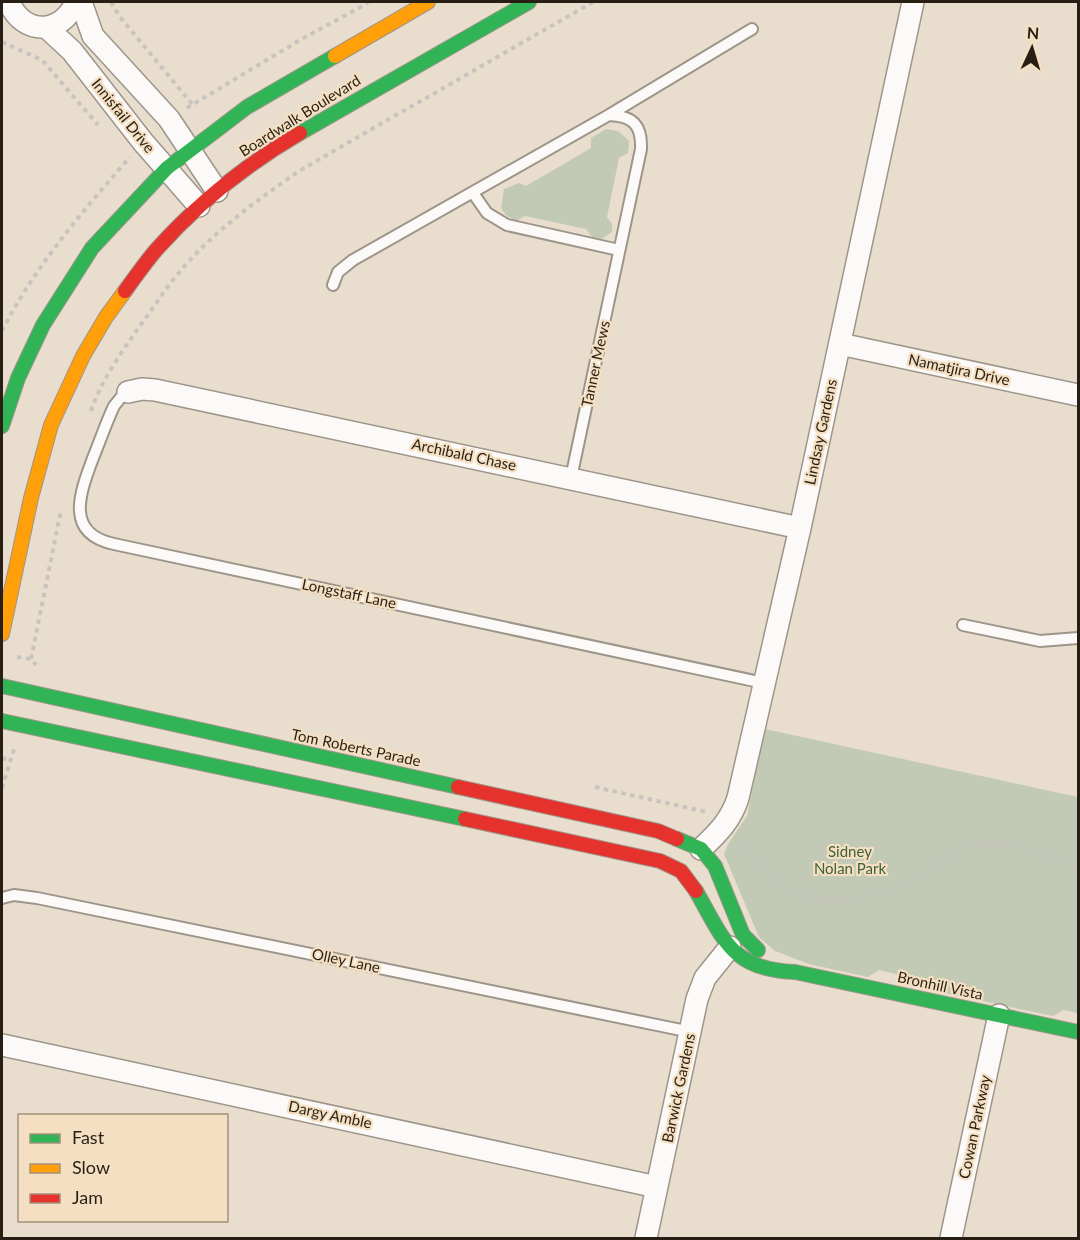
<svg xmlns="http://www.w3.org/2000/svg" width="1080" height="1240" font-family="Lato,sans-serif">
  <rect width="100%" height="100%" fill="#e9dece"/>
  <path fill="#c2c9b5" d="M606 129 618 131 629 141 628 153 619 158 607 217 612 224V232L601 239 592 237 586 229 525 216 516 221 506 215 501 208 504 189 519 183 526 186 591 148V138Z
    M765 729 1078 797V1013L1063 1010 1053 1016 921 988 917 979 879 970 868 977 809 964 775 951 759 937 724 854 728 844 747 816Z"/>
  <g fill="none" stroke-linecap="round" stroke-linejoin="round">
    <defs>
      <path id="lane" d="M609 115 752 29
        M473 193 487 213 507 225 619 250
        M333 285 338 272 353 260 609 115C633 116 642 125 641 149L571 478
        M128 392 122 396 114 406C106 423 100 441 93 458 80 493 64 533 114 544L764 683
        M963 625 1040 641 1078 638
        M2 898 14 895 37 898 691 1032"/>
      <path id="street" d="M9 2C23 36 62 35 76 2
        M81 2 93 36 169 119 217 191
        M46 27 72 51 143 142 199 206
        M840 344 1078 395
        M128 392 142 389 155 390 800 528
        M701 849C718 833 731 820 738 798L800 528 913 2
        M2 1045 657 1187
        M646 1238 697 999 705 978 730 947
        M951 1238 999 1015"/>
      <path id="fast" d="M300 133 529 2
        M2 426 18 378 43 325 92 248 167 168 247 107 335 56
        M2 686 458 787
        M2 721 465 819
        M677 839 701 849 715 866 743 935 758 950
        M696 891C724 940 732 970 795 972L1078 1032"/>
      <path id="slow" d="M335 56 428 2
        M2 634 31 498 51 425 83 356 106 317 125 291"/>
      <path id="jam" d="M125 291C135 277 145 263 156 250 197 204 247 164 300 133
        M458 787 658 831 677 839
        M465 819 660 861 681 871 696 891"/>
    </defs>
    <use href="#lane" stroke="#9e958a" stroke-width="14"/>
    <use href="#street" stroke="#9e958a" stroke-width="24"/>
    <use href="#fast" stroke="#9e958a" stroke-width="16"/>
    <use href="#slow" stroke="#9e958a" stroke-width="16"/>
    <use href="#jam" stroke="#9e958a" stroke-width="16"/>
    <path stroke="#c8c4be" stroke-width="4" stroke-dasharray="4.5 4.5" stroke-linecap="butt" d="M111 2 120 17 192 104
      M2 42 42 60 98 125
      M187 108 300 40 368 3
      M2 331C35 266 82 212 130 157
      M91 411C101 381 121 353 139 327 152 310 163 292 177 275 210 234 256 201 299 171L593 2
      M17 657 31 659 36 665
      M31 659 61 510
      M2 758 11 760
      M595 787 707 812
      M2 788 14 749
      M738 843C756 860 774 884 798 893 850 915 899 885 944 860 949 857 954 852 959 850 993 835 1049 853 1078 870"/>
    <use href="#lane" stroke="#fcfaf8" stroke-width="10"/>
    <use href="#street" stroke="#fcfaf8" stroke-width="21"/>
    <use href="#fast" stroke="#30b455" stroke-width="14"/>
    <use href="#slow" stroke="#ff9f0a" stroke-width="14"/>
    <use href="#jam" stroke="#e5322d" stroke-width="14"/>
  </g>
  <g text-anchor="middle" stroke-width="4.5" stroke-linejoin="round" paint-order="stroke">
    <g font-size="15" fill="#271f14" stroke="#f5dfc2">
      <text transform="translate(123 116) rotate(51)" y="5">Innisfail Drive</text>
      <text transform="translate(300 116) rotate(-32)" y="5">Boardwalk Boulevard</text>
      <text transform="translate(596 364) rotate(-78)" y="5">Tanner Mews</text>
      <text transform="translate(959 370) rotate(12)" y="5">Namatjira Drive</text>
      <text transform="translate(821 432) rotate(-78)" y="5">Lindsay Gardens</text>
      <text transform="translate(464 455) rotate(12)" y="5">Archibald Chase</text>
      <text transform="translate(349 594) rotate(12)" y="5">Longstaff Lane</text>
      <text transform="translate(356 748) rotate(12)" y="5">Tom Roberts Parade</text>
      <text transform="translate(346 961) rotate(12)" y="5">Olley Lane</text>
      <text transform="translate(940 986) rotate(12)" y="5">Bronhill Vista</text>
      <text transform="translate(679 1088) rotate(-78)" y="5">Barwick Gardens</text>
      <text transform="translate(330 1115) rotate(12)" y="5">Dargy Amble</text>
      <text transform="translate(975 1127) rotate(-78)" y="5">Cowan Parkway</text>
    </g>
    <g font-size="15" fill="#3f613b" stroke="#f5dfc2">
      <text x="850" y="857">Sidney<tspan x="850" dy="17">Nolan Park</tspan></text>
    </g>
  </g>
  <rect width="1080" height="1240" fill="none" stroke="#271f14" stroke-width="6"/>
  <rect x="18" y="1114" width="210" height="108" fill="#f5dfc2" stroke="#a3927c" stroke-width="1.5"/>
  <rect x="30" y="1134" width="30" height="9" fill="#30b455" stroke="#a3927c" stroke-width="1.5"/>
  <text x="72" y="1144" font-size="18" fill="#271f14">Fast</text>
  <rect x="30" y="1164" width="30" height="9" fill="#ff9f0a" stroke="#a3927c" stroke-width="1.5"/>
  <text x="72" y="1174" font-size="18" fill="#271f14">Slow</text>
  <rect x="30" y="1194" width="30" height="9" fill="#e5322d" stroke="#a3927c" stroke-width="1.5"/>
  <text x="72" y="1204" font-size="18" fill="#271f14">Jam</text>
  <g transform="translate(1032 48) rotate(4)" stroke="#f5dfc2" stroke-width="4.5" paint-order="stroke">
  <path d="M0-4.5L10 22L0 15L-10 22Z" fill="#271f14"/>
  <text y="-9" font-size="16" font-weight="bold" text-anchor="middle" fill="#271f14">N</text>
  </g>
</svg>
